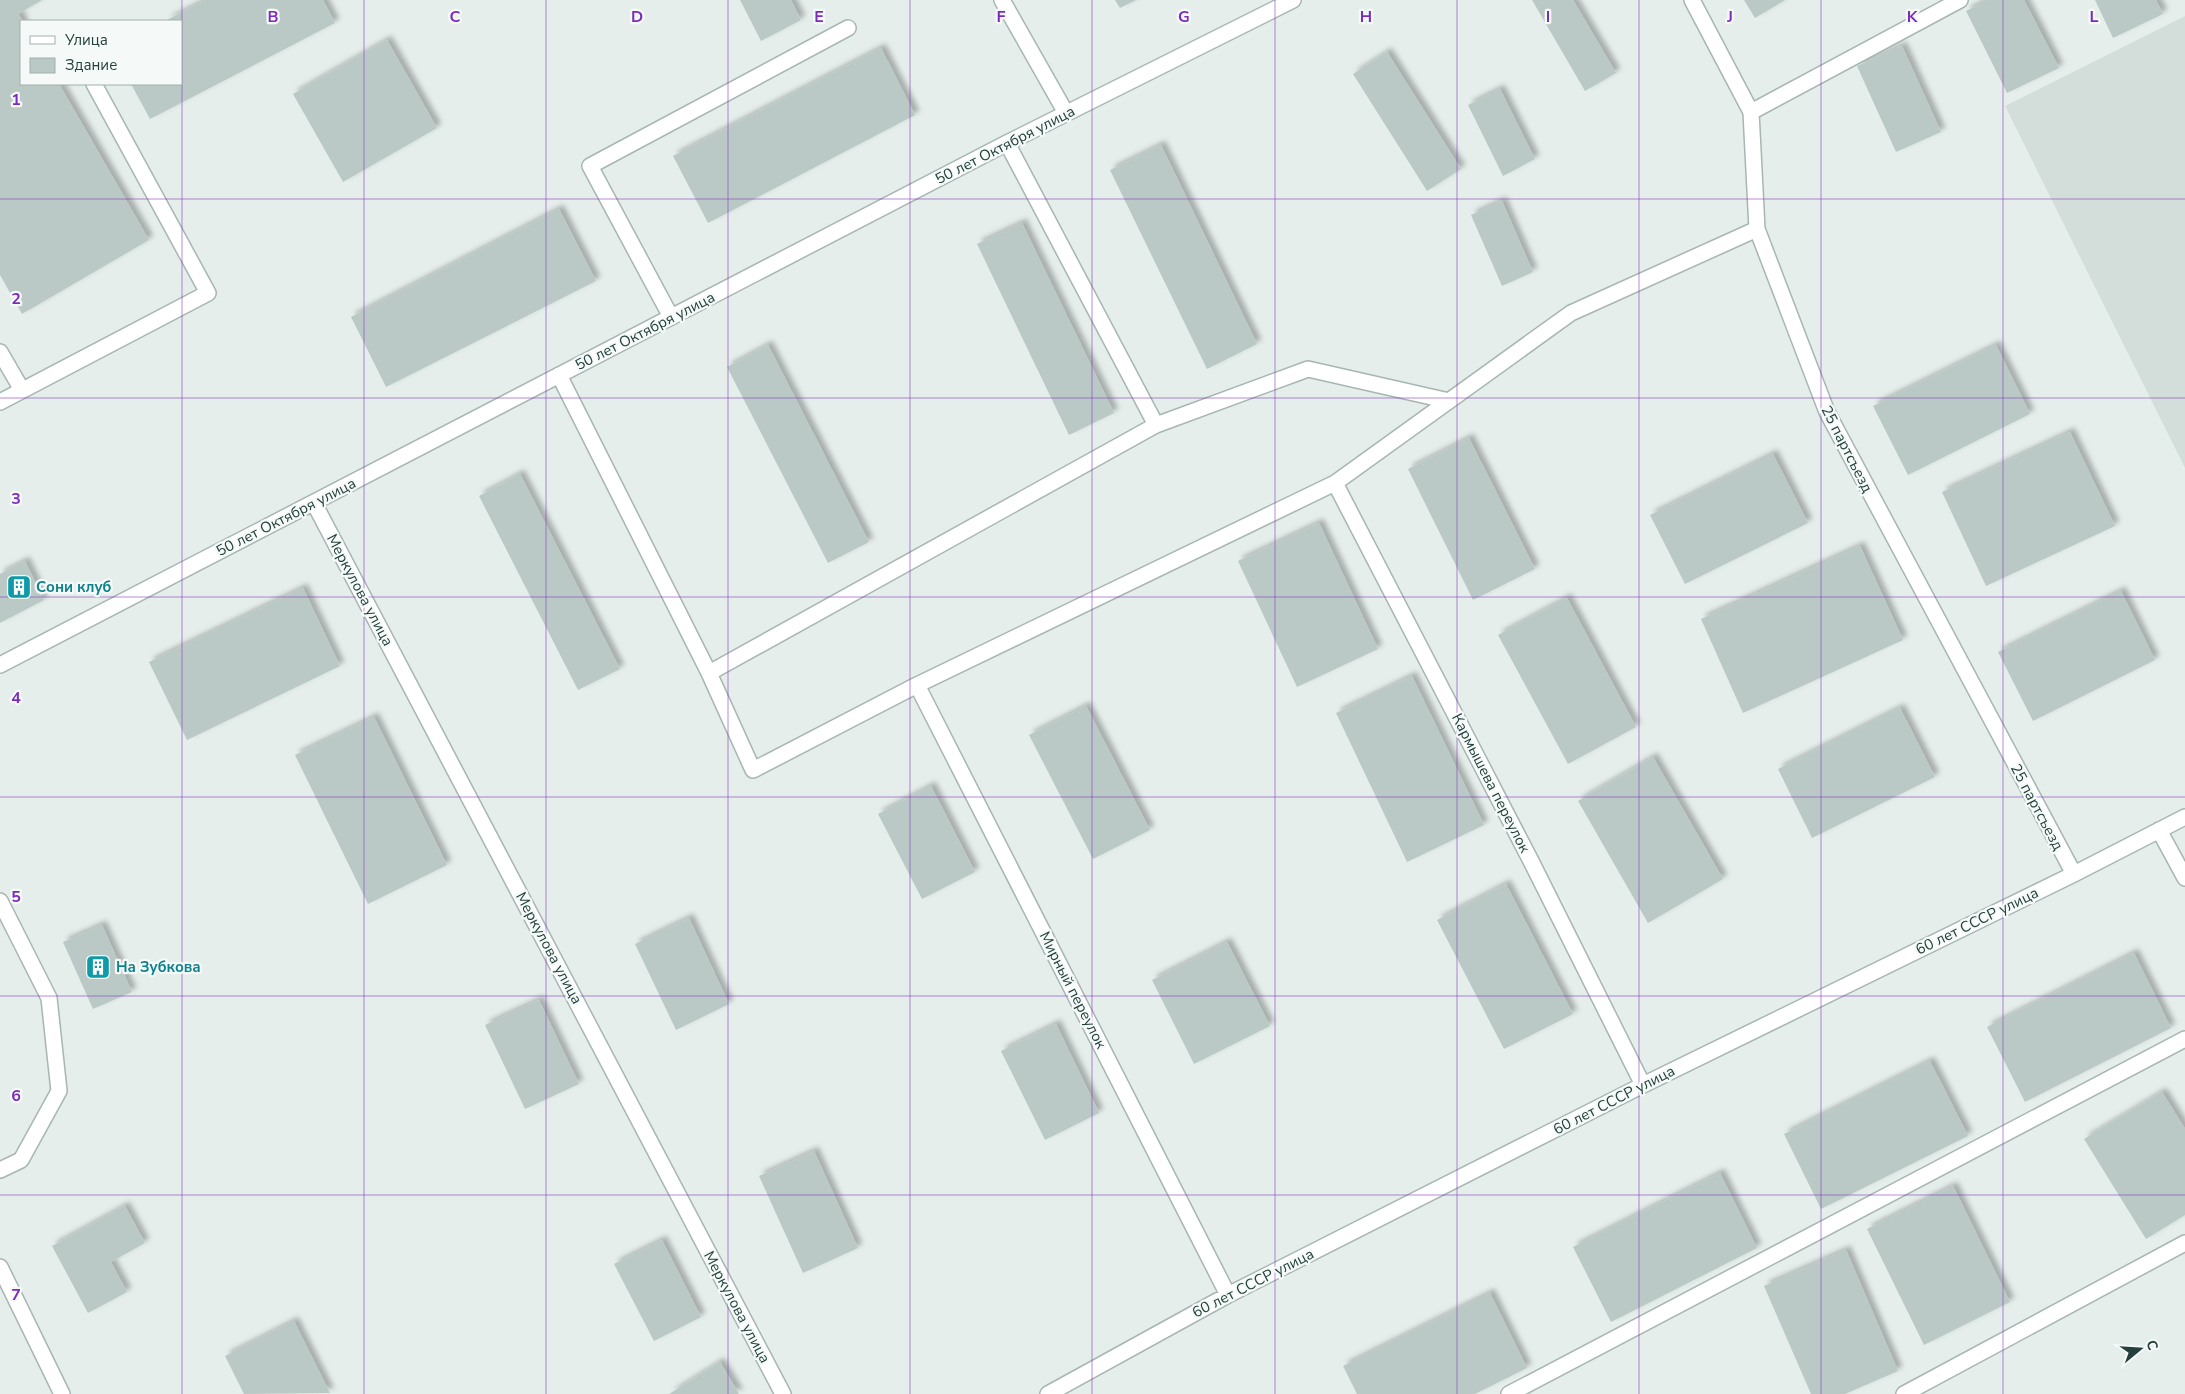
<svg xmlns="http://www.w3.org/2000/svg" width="2185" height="1394" font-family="'Nunito Sans',sans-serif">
  <defs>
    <filter id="shadow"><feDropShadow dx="4.5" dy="-4.5" stdDeviation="2.5" flood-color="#0004"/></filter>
  </defs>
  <rect width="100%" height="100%" fill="#e5eeeb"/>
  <path fill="#d3deda" d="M2185 16V468L2005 106Z"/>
  <path fill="#bac9c5" filter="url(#shadow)" d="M0 0H42L18 14 23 21 21 84H59L149 240 22 314 0 275Z
    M206 0H323L335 23 150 119 131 84H181V21H165Z
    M740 0H791L801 20 761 41Z
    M1115 0H1136L1120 8Z
    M1532 0H1573L1616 73 1585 91Z
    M1744 0H1785L1755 18Z
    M1988 0H2024L2059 68 2007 93 1966 11Z
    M2095 0H2156L2163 14 2113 38Z
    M387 40 437 128 343 182 293 94Z
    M1902 46 1941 132 1896 152 1857 66Z
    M881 48 915 115 708 223 673 156Z
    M1387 52 1461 169 1427 191 1353 74Z
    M1500 89 1535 159 1503 176 1468 105Z
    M1161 145 1257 344 1207 369 1110 170Z
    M1502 201 1533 272 1502 286 1471 215Z
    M559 209 596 281 386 387 351 317Z
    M1022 223 1114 413 1069 435 977 244Z
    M768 345 869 542 828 563 727 367Z
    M1996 345 2030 414 1908 475 1873 406Z
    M2070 432 2115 526 1986 586 1942 492Z
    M1469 438 1535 569 1473 600 1408 469Z
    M1773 454 1808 523 1685 584 1650 515Z
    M520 474 620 669 578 690 479 496Z
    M1319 523 1378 649 1297 687 1238 561Z
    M1860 546 1903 640 1743 713 1701 619Z
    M25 561 44 600 0 623V574Z
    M303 588 340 666 187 740 149 662Z
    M2121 591 2155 660 2033 721 1998 652Z
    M1567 598 1636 727 1568 764 1498 635Z
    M1412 676 1484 825 1407 862 1336 713Z
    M1086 706 1150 830 1093 859 1029 735Z
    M1900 708 1935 777 1812 838 1778 769Z
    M374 717 447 865 368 904 295 755Z
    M1653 757 1723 879 1648 923 1578 801Z
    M931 786 975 872 922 899 878 814Z
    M1506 884 1573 1014 1504 1049 1437 920Z
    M689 918 729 1004 676 1030 635 944Z
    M102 925 132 992 93 1009 63 942Z
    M1227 942 1270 1026 1194 1064 1152 980Z
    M2134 953 2171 1028 2025 1102 1987 1027Z
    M539 1000 579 1084 525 1109 485 1025Z
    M1056 1024 1099 1113 1045 1140 1001 1051Z
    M1930 1061 1968 1136 1821 1209 1784 1134Z
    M2162 1092 2185 1129V1215L2146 1239 2084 1139Z
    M814 1151 858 1248 803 1273 759 1176Z
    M1720 1173 1757 1248 1611 1322 1573 1247Z
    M1953 1186 2010 1302 1924 1345 1867 1229Z
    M125 1206 145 1243 111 1262 127 1292 88 1313 52 1246Z
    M662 1240 701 1317 654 1341 614 1264Z
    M1846 1250 1898 1371 1845 1394H1811L1764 1286Z
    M1490 1293 1527 1368 1475 1394H1357L1343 1366Z
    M294 1321 330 1393 244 1394 225 1356Z
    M720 1362 739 1394H669Z"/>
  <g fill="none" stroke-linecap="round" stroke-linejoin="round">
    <defs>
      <path id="minor" d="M1002 0 1066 113
        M1692 0 1751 112 1757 229 1827 412 2074 874
        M1751 112 1960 0
        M671 317 590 166 848 28
        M0 352 22 390
        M559 375 709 673 1156 425 1007 143
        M0 402 208 293 94 84
        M1156 425 1308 369 1449 401
        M1335 483 1532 863 1643 1085
        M314 503 783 1394
        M0 665 1007 143 1293 0
        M709 673 753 770 917 685 1335 483 1571 313 1757 229
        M917 685 1228 1295
        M2159 830 2185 878
        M0 901 49 998 59 1091 21 1160 0 1170
        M0 1267 62 1394
        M1048 1394 1228 1295 1643 1085 2074 874 2185 817
        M1509 1394 2185 1039
        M1904 1394 2185 1243"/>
    </defs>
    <use href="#minor" stroke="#a7b6b3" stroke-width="18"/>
    <use href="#minor" stroke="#fff" stroke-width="15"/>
  </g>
  <path fill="none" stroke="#7b2cbf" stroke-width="1" stroke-opacity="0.55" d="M182 0V1394M364 0V1394M546 0V1394M728 0V1394M910 0V1394M1092 0V1394M1275 0V1394M1457 0V1394M1639 0V1394M1821 0V1394M2003 0V1394M0 199H2185M0 398H2185M0 597H2185M0 797H2185M0 996H2185M0 1195H2185"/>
  <defs>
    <symbol id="building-square" viewBox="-11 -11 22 22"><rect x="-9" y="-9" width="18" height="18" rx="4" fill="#0f9aa8" stroke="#f5faf8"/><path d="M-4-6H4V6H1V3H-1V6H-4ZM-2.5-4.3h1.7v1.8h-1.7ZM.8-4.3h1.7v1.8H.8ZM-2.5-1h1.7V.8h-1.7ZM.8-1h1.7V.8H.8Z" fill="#fff"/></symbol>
  </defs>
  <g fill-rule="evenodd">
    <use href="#building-square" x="5" y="573" width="28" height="28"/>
    <use href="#building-square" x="84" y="953" width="28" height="28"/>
  </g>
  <g text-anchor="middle" stroke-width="4.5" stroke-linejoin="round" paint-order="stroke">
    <g font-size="15" fill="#24403d" stroke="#f5faf8">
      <text transform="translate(1005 145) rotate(-27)" y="5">50 лет Октября улица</text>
      <text transform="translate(645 331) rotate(-27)" y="5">50 лет Октября улица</text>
      <text transform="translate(1847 449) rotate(63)" y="5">25 партсъезд</text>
      <text transform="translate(286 517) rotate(-27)" y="5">50 лет Октября улица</text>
      <text transform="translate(360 590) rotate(62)" y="5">Меркулова улица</text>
      <text transform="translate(1491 783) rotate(63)" y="5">Кармышева переулок</text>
      <text transform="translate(2037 807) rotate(62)" y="5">25 партсъезд</text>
      <text transform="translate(1977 921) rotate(-26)" y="5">60 лет СССР улица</text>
      <text transform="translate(549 948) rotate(62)" y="5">Меркулова улица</text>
      <text transform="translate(1073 990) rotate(63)" y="5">Мирный переулок</text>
      <text transform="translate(1614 1100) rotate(-27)" y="5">60 лет СССР улица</text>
      <text transform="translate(1253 1283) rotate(-27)" y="5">60 лет СССР улица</text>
      <text transform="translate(737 1307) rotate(62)" y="5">Меркулова улица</text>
    </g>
    <g font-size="15" font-weight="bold" fill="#0d838f" stroke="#f5faf8" text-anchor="start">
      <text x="36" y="592">Сони клуб</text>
      <text x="116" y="972">На Зубкова</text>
    </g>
  </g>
  <g font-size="16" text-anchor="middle" font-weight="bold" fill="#7b2cbf" stroke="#f5faf8" stroke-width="4.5" stroke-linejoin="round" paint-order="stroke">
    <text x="273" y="22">B</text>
    <text x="455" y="22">C</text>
    <text x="637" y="22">D</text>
    <text x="819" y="22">E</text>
    <text x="1001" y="22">F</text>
    <text x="1184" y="22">G</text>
    <text x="1366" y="22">H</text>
    <text x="1548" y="22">I</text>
    <text x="1730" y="22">J</text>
    <text x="1912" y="22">K</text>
    <text x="2094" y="22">L</text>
    <text x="16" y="105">1</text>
    <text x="16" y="304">2</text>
    <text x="16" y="504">3</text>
    <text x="16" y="703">4</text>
    <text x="16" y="902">5</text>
    <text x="16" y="1101">6</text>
    <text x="16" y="1300">7</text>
  </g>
  <rect x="20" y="20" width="162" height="65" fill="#f5faf8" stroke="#a1b0ad"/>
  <rect x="30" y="36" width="25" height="8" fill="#ffffff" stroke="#a1b0ad"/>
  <text x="65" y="45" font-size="15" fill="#24403d">Улица</text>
  <rect x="30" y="58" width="25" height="15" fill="#bac9c5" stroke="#a1b0ad"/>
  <text x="65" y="70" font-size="15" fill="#24403d">Здание</text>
  <g transform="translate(2140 1349) rotate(72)" stroke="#f5faf8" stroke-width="4" paint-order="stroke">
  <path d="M0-4L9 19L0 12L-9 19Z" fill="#24403d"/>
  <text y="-8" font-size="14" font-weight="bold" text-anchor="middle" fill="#24403d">С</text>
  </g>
</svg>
